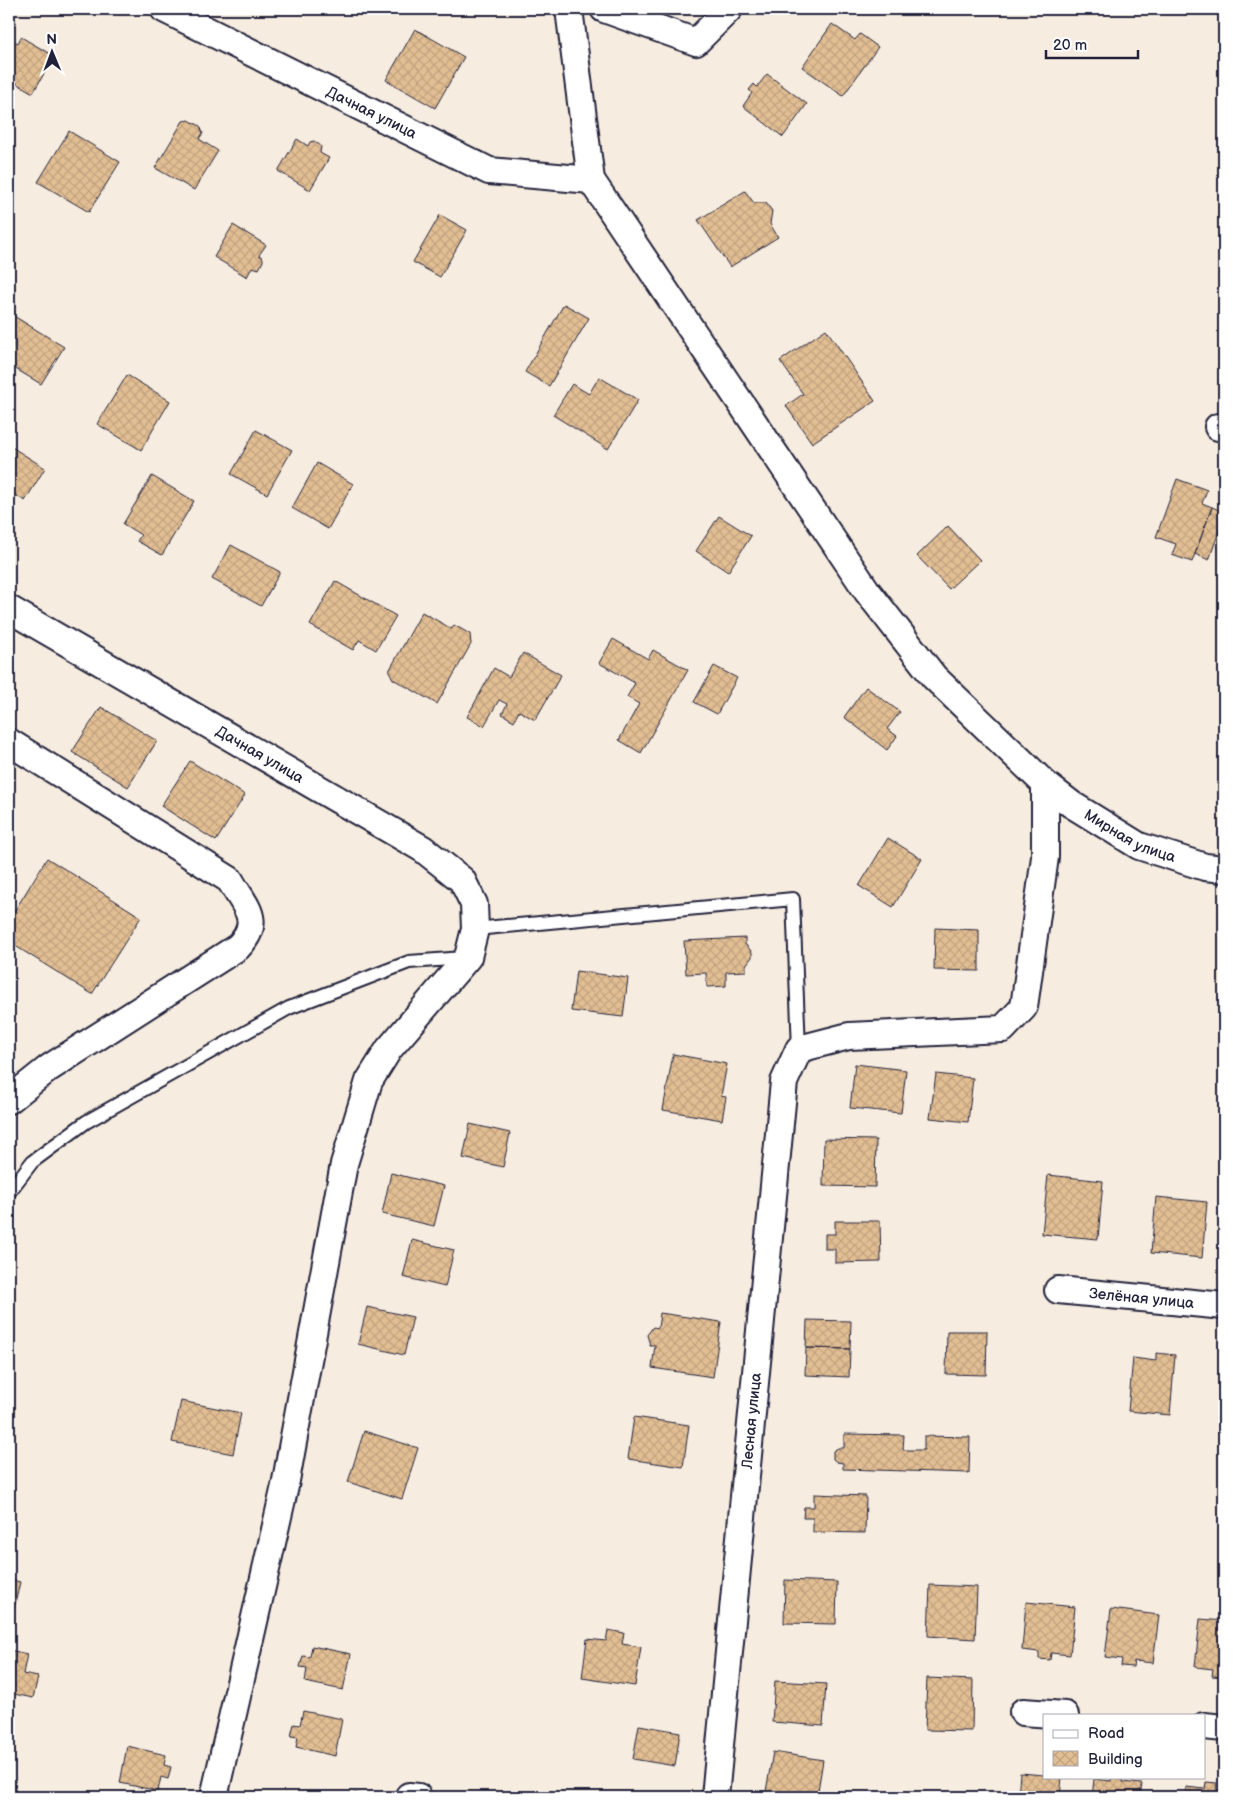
<svg xmlns="http://www.w3.org/2000/svg" width="1233" height="1806" font-family="'Balsamiq Sans',sans-serif">
  <defs>
    <pattern id="building-cross-hatch" width="8" height="8" patternUnits="userSpaceOnUse" patternTransform="scale(1.25)"><rect width="8" height="8" fill="#e2be93"/><path d="M0 0l8 8M0 8l8-8" fill="none" stroke="#c2a380"/></pattern>
  </defs>
  <rect width="100%" height="100%" fill="#f6ecdf"/>
  <filter id="ink" filterUnits="userSpaceOnUse"><feTurbulence type="fractalNoise" baseFrequency=".02" numOctaves="2"/><feDisplacementMap in="SourceGraphic" scale="10" xChannelSelector="R" yChannelSelector="G"/><feConvolveMatrix kernelMatrix="1 2 1 2 8 2 1 2 1" color-interpolation-filters="sRGB"/></filter>
  <g filter="url(#ink)">
    <path fill="url(#building-cross-hatch)" stroke="#22223b" d="M832 24 855 40 860 34 878 47 843 96 802 67Z
      M415 29 464 57 435 108 386 80Z
      M21 37 54 56 33 93 9 79V40L10 39 18 43Z
      M767 74 807 104 783 137 743 106 752 93 749 90 754 84 757 87Z
      M189 120 200 126 203 133 199 139 218 151 194 190 155 168 183 121Z
      M69 131 120 162 89 212 38 182Z
      M297 139 308 146 310 142 314 141 321 146 320 153 329 158 310 190 278 171Z
      M745 191 754 203H766L772 211 770 224 778 237 730 267 698 220Z
      M440 215 467 230 440 277 413 262Z
      M233 225 266 245 259 255 263 258V261L259 269 252 267 247 277 214 257Z
      M564 304 589 318 549 386 525 372Z
      M9 313 64 347 41 384 9 365Z
      M826 329 875 401 812 443 786 406 803 394 780 361Z
      M127 375 170 401 141 450 97 424Z
      M599 377 638 400 608 449 553 415 572 384 589 394Z
      M256 430 292 450 267 494 231 474Z
      M10 446 45 468 25 501 9 491Z
      M317 463 353 484 328 529 292 508Z
      M152 476 194 501 162 555 137 541 141 535 123 524Z
      M1177 479 1207 490 1202 503 1212 507 1192 562 1172 555 1176 544 1156 537Z
      M1212 507 1224 512V517L1209 560 1195 554Z
      M719 516 751 536 728 572 696 551Z
      M948 526 980 560 949 589 917 556Z
      M231 545 280 572 261 606 212 579Z
      M335 581 396 616 376 650 359 640 353 650 310 625Z
      M422 612 452 629 454 625 470 634 471 644 437 704 393 679 389 671Z
      M613 639 648 659 653 650 688 670 641 753 619 740 639 704 627 697 635 683 599 663Z
      M523 653 561 675 535 720 519 711 514 721 502 714 507 704 499 700 484 726 467 717 494 668 509 677Z
      M714 666 737 678 717 714 694 702Z
      M866 687 900 712 887 729 897 736 887 750 844 717Z
      M101 707 157 741 128 787 72 752Z
      M190 761 245 795 216 841 161 806Z
      M888 838 922 859 893 907 859 886Z
      M47 858 141 917 92 994 9 942V920Z
      M935 928 979 930V971L934 970Z
      M745 938V944L752 952V957L746 965V971L726 972V986L707 987 706 973 686 974 684 941Z
      M576 971 628 978 623 1017 571 1011Z
      M673 1054 727 1064 721 1096 726 1097 722 1120 663 1110Z
      M855 1064 906 1070 901 1113 850 1108Z
      M936 1074 973 1078 968 1122 930 1118Z
      M470 1124 510 1133 503 1167 463 1158Z
      M824 1139 876 1140 875 1187 823 1186Z
      M391 1173 444 1186 434 1226 382 1214Z
      M1048 1175 1103 1181 1098 1239 1042 1234Z
      M1156 1197 1207 1202 1202 1258 1151 1253Z
      M835 1221H880L881 1262 835 1263V1249H825V1234H835Z
      M412 1240 454 1250 445 1287 403 1277Z
      M367 1307 413 1317 404 1355 358 1344Z
      M660 1313 721 1322 713 1377 652 1368 655 1345H650L647 1335 653 1327 658 1328Z
      M807 1320 851 1321 850 1349 806 1348Z
      M947 1331H987L986 1375 946 1374Z
      M806 1348 850 1349 849 1377 805 1375Z
      M1156 1353 1175 1355 1170 1415 1128 1411 1133 1358 1156 1361Z
      M181 1401 241 1413 233 1454 172 1442Z
      M634 1417 689 1425 683 1467 628 1459Z
      M364 1431 418 1448 402 1499 348 1482Z
      M844 1434 904 1435 903 1450H924V1436L970 1437 969 1473 843 1469V1463L837 1462 833 1459V1451L838 1448H844Z
      M814 1494 866 1496 865 1533 813 1532V1518H803L804 1507H814Z
      M9 1579 20 1582 11 1622H9Z
      M785 1580 837 1582 836 1624 784 1623Z
      M930 1585 977 1587 975 1639 928 1636Z
      M1026 1602 1075 1607 1070 1655 1051 1653 1050 1660 1039 1659V1652L1022 1650Z
      M1111 1609 1159 1615 1153 1663 1134 1661 1133 1667 1121 1666 1122 1659 1105 1657Z
      M1200 1619 1224 1621V1677L1212 1676 1213 1669 1195 1667Z
      M608 1630 624 1633 622 1644 641 1647 635 1686 582 1678 587 1639 606 1641Z
      M312 1646 351 1654 343 1690 305 1682 307 1668 300 1667 303 1656 310 1657Z
      M9 1650 27 1654 23 1674 38 1677 33 1698 9 1693Z
      M927 1678 973 1680 972 1731 925 1730Z
      M775 1681 826 1684 823 1726 772 1722Z
      M303 1711 342 1719 335 1756 296 1747 298 1737 291 1736 294 1724 300 1725Z
      M639 1725 680 1732 675 1766 633 1759Z
      M127 1746 166 1755 164 1765 171 1767 168 1779 161 1777 158 1791 120 1783Z
      M773 1752 823 1760 817 1797H765Z
      M1020 1773 1044 1775V1777H1062L1060 1797H1018Z
      M1111 1777H1123L1122 1782 1142 1784 1140 1797H1092L1094 1779 1111 1781Z
      M1206 1782 1217 1783 1216 1790 1224 1791V1797H1185L1186 1787 1205 1789Z
      M354 1793 374 1797H353Z"/>
    <g fill="none" stroke-linecap="round" stroke-linejoin="round">
      <defs>
        <path id="lane" d="M475 929 793 899 799 1049
          M9 1192 32 1162 86 1122 289 1008 409 962 464 958"/>
        <g id="street">
          <path id="s1" d="M164 9 489 171 591 180"/>
          <path id="s2" d="M569 9 591 180 867 591 934 677 1045 784 1071 804 1139 846 1205 867 1224 869"/>
          <path d="M604 9 696 42 729 9"/>
          <path d="M1218 427 1224 428"/>
          <path id="s3" d="M9 609 423 849 462 880 474 904 475 929 468 957 389 1049 369 1081 344 1164 285 1486 214 1797"/>
          <path d="M9 742 230 880C244 906 264 920 238 947L49 1068 9 1100"/>
          <path id="s4" d="M1058 1290 1224 1306"/>
          <path d="M1023 1712 1065 1715"/>
          <path d="M1204 1726 1224 1728"/>
          <path d="M409 1796 418 1797"/>
          <path id="s5" d="M715 1797 784 1082 799 1049 849 1036 1003 1029 1024 1007 1045 857V784"/>
        </g>
      </defs>
      <use href="#lane" stroke="#22223b" stroke-width="16"/>
      <use href="#street" stroke="#22223b" stroke-width="30"/>
      <use href="#lane" stroke="#fff" stroke-width="12"/>
      <use href="#street" stroke="#fff" stroke-width="26"/>
    </g>
  </g>
  <g text-anchor="middle" stroke-width="4" stroke-linejoin="round" paint-order="stroke">
    <g font-size="15" fill="#22223b" stroke="#fff">
      <text dy="5" stroke="none"><textPath href="#s1" startOffset="232">Дачная улица</textPath></text>
      <text dy="5" stroke="none"><textPath href="#s3" startOffset="290">Дачная улица</textPath></text>
      <text dy="5" stroke="none"><textPath href="#s2" startOffset="1031">Мирная улица</textPath></text>
      <text dy="5" stroke="none"><textPath href="#s4" startOffset="84">Зелёная улица</textPath></text>
      <text dy="5" stroke="none"><textPath href="#s5" startOffset="378">Лесная улица</textPath></text>
    </g>
  </g>
  <rect width="1233" height="1806" fill="none" stroke="#fff" stroke-width="30"/>
  <rect x="15" y="15" width="1203" height="1776" fill="none" stroke="#22223b" stroke-width="2" filter="url(#ink)"/>
  <rect x="1043" y="1714" width="162" height="65" fill="#ffffff" stroke="#a7a7b1"/>
  <rect x="1053" y="1730" width="25" height="8" fill="#ffffff" stroke="#a7a7b1"/>
  <text x="1088" y="1738" font-size="15" fill="#22223b">Road</text>
  <rect x="1053" y="1751" width="25" height="15" fill="url(#building-cross-hatch)" stroke="#a7a7b1"/>
  <text x="1088" y="1764" font-size="15" fill="#22223b">Building</text>
  <g transform="translate(52 52) rotate(359)" stroke="#ffffff" stroke-width="4" paint-order="stroke">
  <path d="M0-4L9 19L0 12L-9 19Z" fill="#22223b"/>
  <text y="-8" font-size="14" font-weight="bold" text-anchor="middle" fill="#22223b">N</text>
  </g>
  <path d="M1046 50v8h92v-8" fill="none" stroke="#22223b" stroke-width="2.5"/>
  <text x="1053" y="50" font-size="15" fill="#22223b" stroke="#ffffff" stroke-width="4" paint-order="stroke">20 m</text>
</svg>
